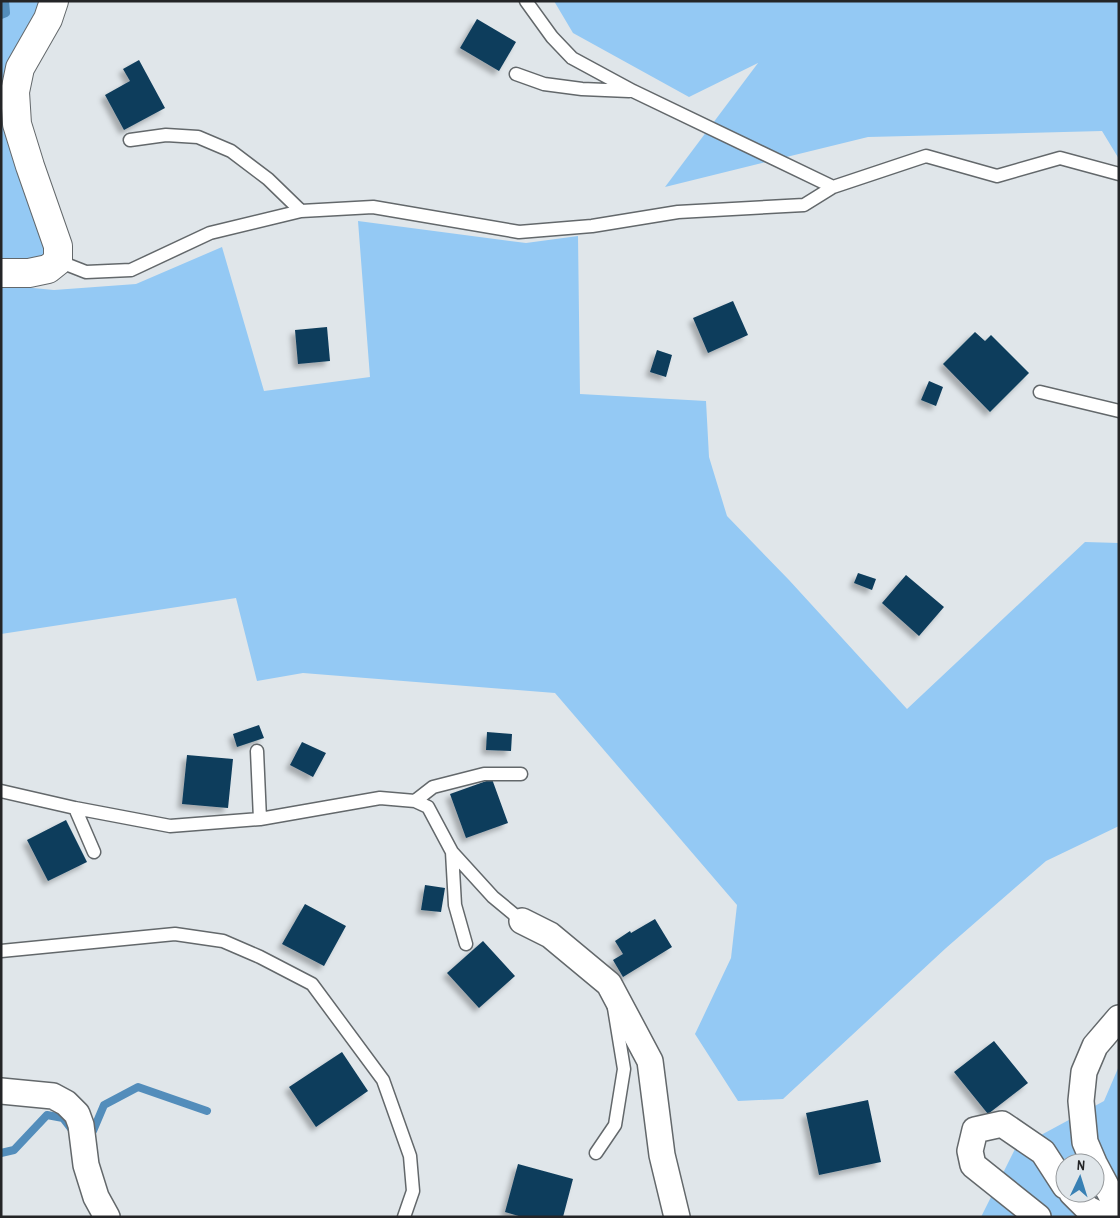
<svg xmlns="http://www.w3.org/2000/svg" width="1120" height="1218" font-family="'Archivo Narrow',sans-serif">
  <defs>
    <filter id="shadow"><feDropShadow dx="-4.5" dy="4.5" stdDeviation="2.5" flood-color="#0004"/></filter>
  </defs>
  <rect width="100%" height="100%" fill="#e0e6ea"/>
  <path fill="#94c9f4" fill-rule="evenodd" d="M1 1H43L13 63 58 261H1Z
    M554 1H1119V159L1102 131 868 137 665 187 758 63 689 97 573 33Z
    M358 221 526 243 578 236 580 394 706 401 709 457 727 516 789 580 907 709 1085 542 1119 543V826L1046 861 946 948 783 1099 738 1101 695 1034 731 958 737 905 555 693 303 673 257 681 236 598 1 634V285L54 290 136 284 222 247 264 391 370 377Z
    M1119 1066V1217H981L1015 1149 1104 1101ZM1065 1163H1095V1193H1065Z"/>
  <g fill="none" stroke-linecap="round" stroke-linejoin="round">
    <path stroke="#538dbb" stroke-width="8" d="M1 15 6 13 5 1
      M87 1131H93L104 1105 138 1087 207 1111
      M1 1153 14 1150 47 1115 63 1118 73 1131"/>
  </g>
  <path fill="#0d3c5b" filter="url(#shadow)" d="M477 19 516 42 499 71 460 48Z
    M139 60 165 108 124 130 105 95 130 81 123 69Z
    M733 301 748 335 708 353 693 318Z
    M327 327 330 361 298 364 295 330Z
    M975 332 985 341 991 335 1029 373 990 412 943 364Z
    M657 350 672 355 666 377 650 372Z
    M929 381 943 387 936 406 921 400Z
    M858 573 876 579 872 590 854 583Z
    M906 575 944 607 919 636 882 603Z
    M259 725 264 738 237 747 233 734Z
    M487 732 512 734 511 751 486 750Z
    M302 742 326 753 313 777 290 765Z
    M187 755 233 759 228 808 182 804Z
    M492 779 508 823 466 838 450 794Z
    M66 820 87 862 48 881 27 840Z
    M425 885 445 888 441 912 421 910Z
    M305 904 346 926 324 966 282 944Z
    M655 919 672 947 623 977 613 960 623 954 615 941 630 931 631 933Z
    M483 941 515 976 479 1008 447 973Z
    M994 1041 1028 1083 988 1114 954 1072Z
    M342 1052 368 1091 316 1127 289 1087Z
    M868 1100 881 1162 819 1175 806 1113Z
    M518 1164 573 1179 563 1217H522L505 1212Z"/>
  <g fill="none" stroke-linecap="round" stroke-linejoin="round">
    <defs>
      <path id="lane" d="M526 1 552 37 572 58 633 91 833 187
        M516 74 544 84 582 89 629 91
        M130 140 166 135 198 137 231 151 268 179 301 211
        M58 261 86 272 131 270 210 233 301 211 373 207 519 232 592 226 678 212 804 205 833 187 926 156 997 176 1060 158 1119 174
        M1040 392 1119 411
        M257 751 260 819
        M1 791 75 808 170 826 260 819 380 798 415 801 428 807 452 852 493 897 522 921
        M415 801 433 787 484 774H521
        M75 808 94 852
        M452 852 455 905 466 944
        M1 951 175 934 223 941 260 957 312 984 383 1080 410 1156 413 1191 404 1217
        M596 1153 615 1125 624 1069 614 1008"/>
      <path id="street" d="M522 921 550 935 609 984 650 1061 662 1155 677 1217
        M1 1091 53 1096 66 1103 77 1114 81 1125 86 1165 96 1197 107 1217
        M1094 1163 1085 1142 1081 1101 1084 1072 1095 1046 1119 1018
        M1095 1165 1118 1208 1114 1217
        M1072 1193 1088 1209 1104 1217
        M1038 1217 973 1165 970 1151 975 1130 1002 1124 1043 1152 1065 1186"/>
      <path id="secondary" d="M1 273H29L48 269 58 261V246L30 166 17 124 15 92 20 68 48 19 54 1"/>
    </defs>
    <use href="#lane" stroke="#63686b" stroke-width="15"/>
    <use href="#street" stroke="#63686b" stroke-width="28"/>
    <use href="#secondary" stroke="#63686b" stroke-width="30"/>
    <use href="#lane" stroke="#fff" stroke-width="12"/>
    <use href="#street" stroke="#fff" stroke-width="25"/>
    <use href="#secondary" stroke="#fff" stroke-width="28"/>
  </g>
  <rect width="1120" height="1218" fill="none" stroke="#242527" stroke-width="5"/>
  <g transform="translate(1080 1178) rotate(4)"><circle r="24" fill="#e0e6ea" stroke="#95999c"/>
  <path d="M0-4L9 19L0 12L-9 19Z" fill="#3880b4"/>
  <text y="-8" font-size="14" font-weight="bold" text-anchor="middle" fill="#242527">N</text>
  </g>
</svg>
